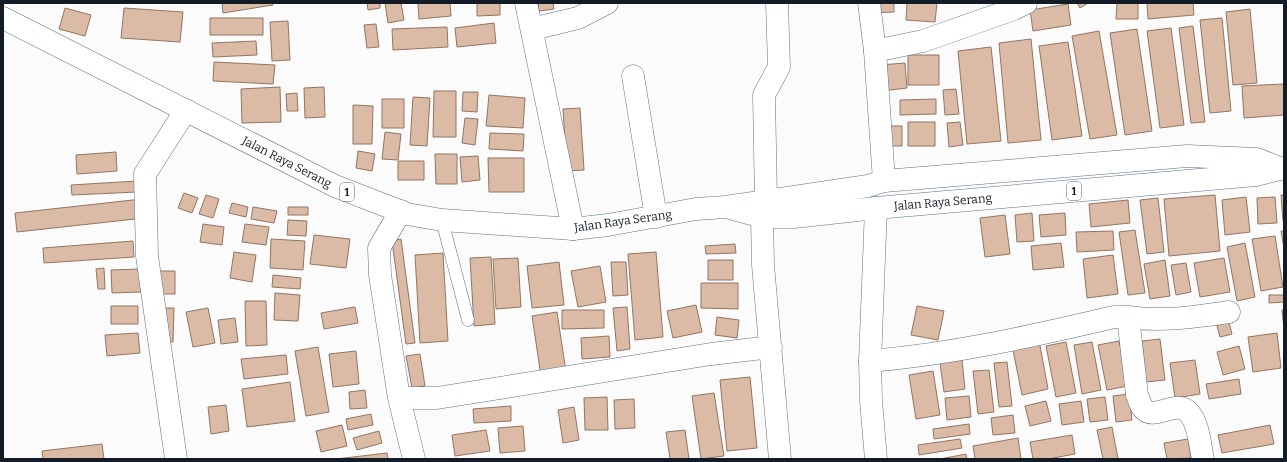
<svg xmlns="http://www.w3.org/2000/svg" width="1287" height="462" font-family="Bitter,serif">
  <rect width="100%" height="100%" fill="#fbfbfb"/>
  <path fill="#dbbba6" stroke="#927562" d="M222 3H272L273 5 223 13Z
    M367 3H380V8L368 10Z
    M385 3H401L404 20 388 23Z
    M418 3H450L451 16 419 19Z
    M477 3H500V15L477 16Z
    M538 3H553L554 9 539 11Z
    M871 3H894V12L872 13Z
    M907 3H937L935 22 906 20Z
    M1077 3H1088L1080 8Z
    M1117 3H1138V19H1116Z
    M1147 3H1193L1194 15 1148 19Z
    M1068 4 1071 25 1033 31 1030 10Z
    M65 8 91 15 85 36 59 29Z
    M124 8 183 12 180 42 121 38Z
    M1250 9 1257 83 1233 85 1226 12Z
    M210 18H263V35H210Z
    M1222 18 1231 111 1210 113 1200 20Z
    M288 21 290 60 272 61 270 22Z
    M494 23 496 43 457 47 455 28Z
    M376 24 379 47 367 48 364 25Z
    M1193 26 1205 122 1191 123 1179 28Z
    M447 27 448 47 393 50 392 29Z
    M1171 28 1184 125 1160 128 1147 31Z
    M1137 29 1152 131 1125 135 1110 33Z
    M1099 31 1117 135 1090 139 1072 36Z
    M1031 39 1041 140 1008 143 999 43Z
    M256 41 257 55 213 57 212 43Z
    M1068 42 1082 136 1052 140 1039 46Z
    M991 47 1001 141 967 144 958 51Z
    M908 55H939V85H908Z
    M214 62 275 65 273 84 213 81Z
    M905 63 907 88 882 91 880 65Z
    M1284 84V115L1244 118 1242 86Z
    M280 87 281 122 242 123 241 89Z
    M324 87 325 117 305 118 304 88Z
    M956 89 959 114 945 115 943 90Z
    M434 91H456V137H433Z
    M463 92H478L477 112 462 111Z
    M297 93 298 111H287L286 94Z
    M489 95 525 98 523 128 486 126Z
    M413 97 430 98 427 146 410 145Z
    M382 99H404V128H382Z
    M936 99V114L900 115V100Z
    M353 105 373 106 372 144H353Z
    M580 108 584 170 567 171 563 109Z
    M465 118 478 119 475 145 462 143Z
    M908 122H935V146H908Z
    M960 122 963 145 949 147 947 123Z
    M885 126H902V146H885Z
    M385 132 401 134 398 160 382 159Z
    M490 133 524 134 523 151 489 149Z
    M358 151 375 154 372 171 356 168Z
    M116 152 117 171 77 174 76 155Z
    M435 154H457V184H436Z
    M478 156 480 180 462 182 460 157Z
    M488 158H524V192H489Z
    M398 161H424V180H398Z
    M137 181V192L72 195 71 185Z
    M184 193 198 198 192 213 178 208Z
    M206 195 219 199 213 218 199 214Z
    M1215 195 1220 251 1169 256 1164 199Z
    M1281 195H1284V221H1283Z
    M1246 197 1250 232 1225 235 1222 200Z
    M1275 197 1277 223 1258 224 1257 198Z
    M1158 198 1164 252 1147 254 1140 200Z
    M142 199 144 218 17 232 15 213Z
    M1128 200 1130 223 1091 227 1089 204Z
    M232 203 248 207 246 217 229 213Z
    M253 207 277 211 274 223 251 219Z
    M288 207H308V215H288Z
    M1032 213 1034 241 1017 242 1015 215Z
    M1065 213 1066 235 1041 237 1039 215Z
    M1005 215 1010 254 985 257 980 218Z
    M288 220 307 221 306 236 287 235Z
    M203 224 224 227 222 245 200 242Z
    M245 224 269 227 266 245 242 242Z
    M1135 230 1145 293 1128 295 1119 232Z
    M1113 231 1114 250 1077 252 1076 232Z
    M1281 231H1284V248Z
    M314 235 350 239 346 268 310 264Z
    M1275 236 1283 287 1261 291 1252 239Z
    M271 239 305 241 303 270 270 268Z
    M401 239 415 343 406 344 392 241Z
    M133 241 134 257 44 263 43 248Z
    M1061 243 1064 267 1033 270 1031 246Z
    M1245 243 1255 297 1237 301 1227 247Z
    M735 244 736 253 706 254 705 246Z
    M234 252 256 255 252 282 230 278Z
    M656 252 663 337 635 340 628 254Z
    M443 253 448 341 420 343 415 255Z
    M1113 255 1118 294 1087 298 1083 259Z
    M491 257 495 324 474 326 470 258Z
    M518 258 521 307 496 309 493 259Z
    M1224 258 1230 292 1200 297 1194 263Z
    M708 260H733V280H708Z
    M1165 260 1170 296 1150 299 1144 264Z
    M559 262 564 305 532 308 527 266Z
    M611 262H626L628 295 613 296Z
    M1186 263 1191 292 1176 295 1171 265Z
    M600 266 606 302 578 307 571 271Z
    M104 268 105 289H98L96 269Z
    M140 269 141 292 112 293 111 270Z
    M154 271H175V294H154Z
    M273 275 301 278 300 289 272 287Z
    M701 283H738V309L701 308Z
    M275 293 300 295 298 321 274 320Z
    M1269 295H1284V302L1269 303Z
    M245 301H266L267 345 246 346Z
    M696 305 702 332 673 338 667 311Z
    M111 306H138V324H111Z
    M917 306 944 311 938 340 911 335Z
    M355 307 358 323 324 329 321 313Z
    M627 307 630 349 617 351 613 308Z
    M161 308H174L173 342H160Z
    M208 308 215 343 193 347 186 312Z
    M562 310H604V328L562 329Z
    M1282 310H1284V329Z
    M557 312 566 372 541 376 532 316Z
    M717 317 739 320 737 338 715 335Z
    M235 318 238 342 221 344 218 320Z
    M1228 319 1232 334 1220 337 1216 322Z
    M138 333 140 353 107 356 105 335Z
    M1277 333 1281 368 1253 372 1248 337Z
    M609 336 610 357 582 359 581 338Z
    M1160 339 1165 380 1146 382 1142 341Z
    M1039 340 1048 389 1022 395 1012 345Z
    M1119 341 1128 386 1107 390 1098 345Z
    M1066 342 1076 393 1056 397 1046 346Z
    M1092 342 1101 390 1082 394 1074 345Z
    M1239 346 1245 369 1223 375 1217 352Z
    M318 347 329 412 306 416 295 351Z
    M356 351 359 384 333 387 329 354Z
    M420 354 425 386 412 388 406 356Z
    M286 355 288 374 244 379 241 359Z
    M962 360 965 389 944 392 940 363Z
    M1195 360 1200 394 1175 398 1170 363Z
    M1007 362 1012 406 999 407 994 363Z
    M989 370 994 412 978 414 973 371Z
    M933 371 940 415 916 419 909 375Z
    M750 377 757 448 727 451 720 380Z
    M1239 379 1241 394 1209 399 1206 384Z
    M290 382 295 421 247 427 242 389Z
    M365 390 367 408 350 409 349 392Z
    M714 393 724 456 701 459 692 396Z
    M1129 394 1132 420 1116 422 1113 396Z
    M969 396 971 417 947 420 945 398Z
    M607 397 608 430H585L584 398Z
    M1105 397 1108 420 1090 422 1087 399Z
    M634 399 635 428 615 429 614 400Z
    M1046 401 1051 421 1030 426 1025 406Z
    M1081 401 1084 422 1062 425 1059 404Z
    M226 405 229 431 211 434 208 407Z
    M511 406V421L474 423 473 409Z
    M574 407 579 440 563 443 558 410Z
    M371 414 373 425 348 430 346 419Z
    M1013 415 1015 433 993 435 991 418Z
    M969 424 970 434 934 439 933 429Z
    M342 425 347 446 321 452 316 431Z
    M1270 425 1274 444 1222 453 1218 435Z
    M523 426 525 451 500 453 498 428Z
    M1112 427 1118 459H1103L1097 430Z
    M486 430 490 451 455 456 452 435Z
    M685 430 689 459H670L666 432Z
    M379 431 382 443 357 450 353 438Z
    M1072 435 1075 454 1048 459H1033L1030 442Z
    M1018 438 1021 459H975L973 446Z
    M960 439 962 448 919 455 918 445Z
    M1188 439 1191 458 1167 459 1164 443Z
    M102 444 104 459H43L42 451Z
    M387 453 388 459H336Z
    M966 454 967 459H940Z"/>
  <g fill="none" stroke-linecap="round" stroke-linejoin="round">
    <defs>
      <path id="lane" d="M442 220 468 320"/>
      <path id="street" d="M526 3 573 229
        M532 29 578 18 607 3
        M875 51 923 41 1014 9 1026 3
        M633 76 656 217
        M766 200 764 95 779 67 777 3
        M401 211 379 248 380 275 399 398H437L711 354 771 347
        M762 217 763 265 780 459
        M1128 317C1162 322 1194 317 1229 312
        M870 361C953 354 1033 336 1114 317H1128L1137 395C1139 399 1140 404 1142 407 1154 424 1177 396 1190 414 1199 425 1200 446 1203 459
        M399 398 414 459
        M176 459 147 256 145 174 186 110"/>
      <path id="secondary" d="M869 3 875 51 884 181
        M876 459 871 401 870 361 876 208"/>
      <path id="highway" d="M3 18 335 186 407 214 442 220 573 229 608 225 696 209 726 207 762 217H794L876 208 1256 175 1284 168
        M732 206 868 186 884 181 1187 156 1257 159 1282 169"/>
    </defs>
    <use href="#lane" stroke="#5a7289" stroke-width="13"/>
    <use href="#street" stroke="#5a7289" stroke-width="23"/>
    <use href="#secondary" stroke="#5a7289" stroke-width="23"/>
    <use href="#highway" stroke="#5a7289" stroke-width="23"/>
    <use href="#lane" stroke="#fff" stroke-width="12"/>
    <use href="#street" stroke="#fff" stroke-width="22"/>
    <use href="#secondary" stroke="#fff" stroke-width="22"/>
    <use href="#highway" stroke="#fff" stroke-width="22"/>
  </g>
  <g text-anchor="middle" stroke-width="3" stroke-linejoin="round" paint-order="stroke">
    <g fill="#fff" stroke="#5a6067" stroke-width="1">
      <rect x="1067" y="182" width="14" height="18" rx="3"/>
      <rect x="340" y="183" width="14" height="18" rx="3"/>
    </g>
    <g font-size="11" font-weight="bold" fill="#131c26">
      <text x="1074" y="195">1</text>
      <text x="347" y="196">1</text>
    </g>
    <g font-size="12" fill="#131c26" stroke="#fff">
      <text transform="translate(287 162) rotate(27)" y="4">Jalan Raya Serang</text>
      <text transform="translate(943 202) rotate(-5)" y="4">Jalan Raya Serang</text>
      <text transform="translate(623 221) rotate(-8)" y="4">Jalan Raya Serang</text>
    </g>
  </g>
  <rect width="1287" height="462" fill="none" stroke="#131c26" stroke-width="8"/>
</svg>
